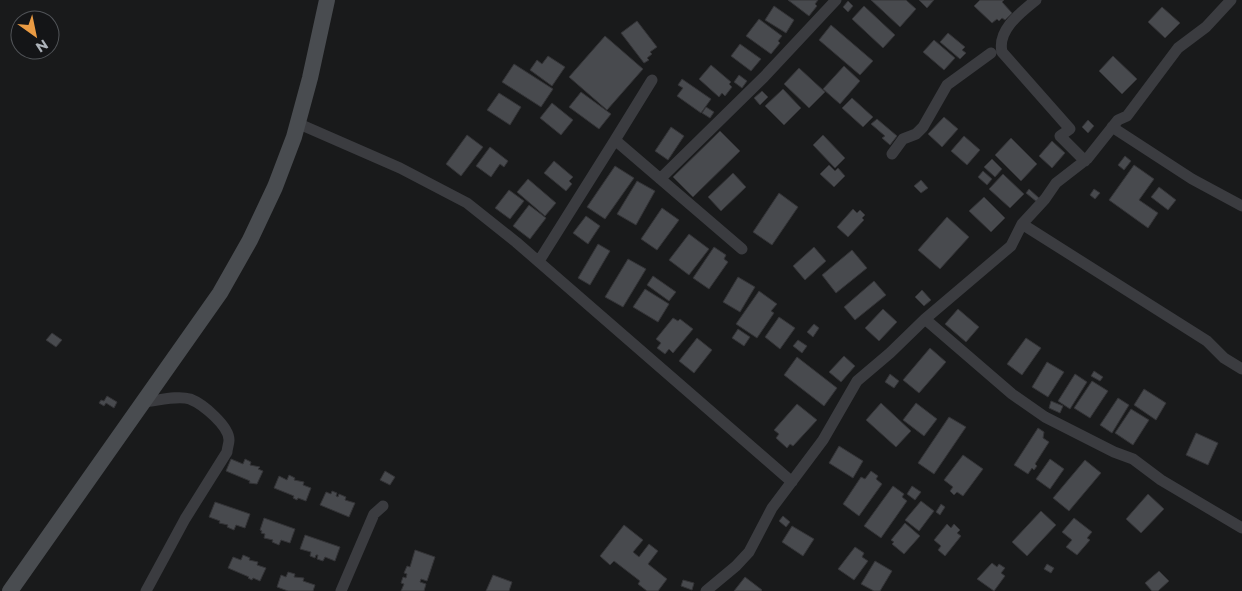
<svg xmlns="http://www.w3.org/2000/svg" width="1242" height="591" font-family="Montserrat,sans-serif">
  <rect width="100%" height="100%" fill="#191a1b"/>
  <path fill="#484a4e" stroke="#343437" d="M788 0H818L815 4 817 6 809 16Z
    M871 0H906L916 9 900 27Z
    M919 0H934L927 8Z
    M980 0H1004L1002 2 1012 13 1005 20 1002 18 999 21 997 19 992 23 974 6Z
    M848 1 853 6 848 12 843 7Z
    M774 6 794 20 786 33 765 20Z
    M864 6 895 35 883 48 852 19Z
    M1162 7 1180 23 1165 38 1148 22Z
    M759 19 782 36 778 41 780 43 771 54 746 36Z
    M637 21 657 47 650 52 652 54 647 58 649 60 644 63 621 33Z
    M831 25 873 61 860 75 819 40Z
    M948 33 965 47 962 50 966 53 960 59 940 42Z
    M605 36 643 69 607 110 569 77Z
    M934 40 955 58 944 70 923 52Z
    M740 44 761 59 751 71 731 56Z
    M548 56 565 67 552 86 530 70 537 60 542 64Z
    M1113 56 1137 79 1122 94 1099 71Z
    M514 64 553 89 541 107 502 82Z
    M711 65 731 82 729 84 732 87 725 96 722 93 719 97 699 79Z
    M844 66 860 81 840 104 823 89Z
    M799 68 825 92 809 108 784 84Z
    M739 75 747 81 742 88 734 82Z
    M682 79 711 99 701 113 677 96 683 88 678 85Z
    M783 89 801 108 784 125 765 106Z
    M762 91 768 97 760 105 754 98Z
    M581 92 611 114 599 129 569 107Z
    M499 93 521 107 510 125 487 110Z
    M852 98 873 117 863 127 842 108Z
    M552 103 573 120 561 135 540 118Z
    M706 107 714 112 710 118 702 113Z
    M944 117 958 129 942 147 928 134Z
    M877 119 897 136 890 145 882 138 885 136 871 124Z
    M1088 120 1094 126 1088 133 1082 127Z
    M671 127 684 136 668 160 655 151Z
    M720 131 740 151 693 197 673 177Z
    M467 135 483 147 461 176 446 164Z
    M823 135 845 158 835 168 813 145Z
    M964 136 980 150 967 165 951 151Z
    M1011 138 1037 164 1021 181 995 155Z
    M1052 141 1065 153 1052 168 1039 156Z
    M490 147 508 161 504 167 500 164 491 177 476 166Z
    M1125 156 1131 161 1124 170 1118 165Z
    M992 159 1002 169 995 177 984 167Z
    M554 161 573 177 569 181 572 184 566 191 544 173Z
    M829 165 835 171 838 168 845 176 834 187 820 174Z
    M1134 165 1154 179 1139 200 1158 213 1148 228 1109 200Z
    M615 166 634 178 605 219 587 207Z
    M983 171 992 179 987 185 978 177Z
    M733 173 746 187 721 211 708 197Z
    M1003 174 1024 194 1010 208 989 189Z
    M528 179 556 203 545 216 517 192Z
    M921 180 928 188 921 193 914 186Z
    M637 181 655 191 636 225 617 214Z
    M1159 187 1176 200 1168 210 1151 197Z
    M1029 189 1040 199 1037 202 1026 193Z
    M1094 189 1100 193 1095 199 1090 195Z
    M509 190 524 201 510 219 495 208Z
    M779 193 798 207 772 245 753 232Z
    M984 197 1005 218 991 232 969 211Z
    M529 205 546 218 530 239 513 226Z
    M662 208 679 220 657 250 641 239Z
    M853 209 857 213 860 210 865 215 862 218 864 220 848 237 837 227Z
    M586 216 600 226 588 244 573 233Z
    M947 217 969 237 940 269 918 250Z
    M689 234 709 249 689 275 669 260Z
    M598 244 610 251 590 285 578 278Z
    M714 247 726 255 724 259 728 262 709 289 693 278Z
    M814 247 826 261 805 280 793 266Z
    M852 250 867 268 836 293 822 275Z
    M628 259 646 269 623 307 605 297Z
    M653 276 676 292 669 301 647 285Z
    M738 277 755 287 740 312 723 302Z
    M874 281 886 295 855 320 844 307Z
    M645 289 669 304 658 322 633 307Z
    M922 290 931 300 924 306 915 297Z
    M759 291 777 304 771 311 774 313 757 338 736 324Z
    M883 309 897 322 879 341 865 328Z
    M958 309 979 327 966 342 945 324Z
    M779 317 795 328 780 349 765 337Z
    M673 318 678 321 680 319 693 329 673 353 669 349 665 354 657 348 661 343 656 339Z
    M814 324 819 328 813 337 807 332Z
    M738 329 750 337 744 346 732 338Z
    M52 333 62 340 56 347 46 340Z
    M697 338 712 350 694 373 679 361Z
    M1026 338 1041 348 1022 375 1007 364Z
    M798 340 807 346 802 353 793 346Z
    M930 348 946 362 919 393 903 380Z
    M844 356 855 366 841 382 829 372Z
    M797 357 837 388 824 406 784 375Z
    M1047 362 1064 372 1048 397 1032 387Z
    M1094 371 1103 377 1100 381 1091 376Z
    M890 374 899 381 894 388 885 382Z
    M1075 374 1087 382 1070 409 1058 401Z
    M1092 381 1108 391 1090 418 1074 408Z
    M1144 389 1166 403 1156 420 1134 405Z
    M107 396 117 402 114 408 106 403 104 406 99 403 101 400 104 401Z
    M1118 398 1129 405 1112 433 1100 425Z
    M1051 401 1063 406 1060 413 1049 408Z
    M881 403 911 431 896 447 866 420Z
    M916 403 937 419 924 436 903 420Z
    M797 404 817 420 793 446 790 444 787 448 776 438 779 434 774 430Z
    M1131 409 1149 420 1133 445 1115 433Z
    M949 417 966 427 934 474 918 463Z
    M1038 428 1044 432 1043 438 1049 442 1035 464 1037 466 1034 470 1032 468 1028 474 1014 465Z
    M1196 433 1218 443 1208 465 1186 455Z
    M839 446 863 461 853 478 829 463Z
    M963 455 983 469 963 496 957 492 954 495 950 491 953 487 944 480Z
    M231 459 243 464 245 459 251 462 250 465 260 467 258 469 263 471 257 484 249 483 250 481 226 471Z
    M1050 459 1064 469 1050 489 1036 479Z
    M1085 460 1101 473 1069 511 1053 498Z
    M385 471 395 477 390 485 380 480Z
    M871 471 878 476 876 479 882 484 859 516 843 504 861 477 865 479Z
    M289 475 295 478 294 480 304 482 303 485 311 488 306 501 298 498 297 500 293 498 294 496 274 488 279 476 287 480Z
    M893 486 904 494 902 497 907 501 881 538 864 526Z
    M912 486 921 492 915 500 907 494Z
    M332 491 337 493 336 496 338 497 339 494 346 497 345 500 355 503 349 517 320 505 326 492 331 494Z
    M1148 494 1164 509 1141 533 1126 519Z
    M921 501 934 511 919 531 905 520Z
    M215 502 250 514 245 528 236 525 234 530 227 527 228 525 219 523 220 521 209 517Z
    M941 504 945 507 940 515 936 512Z
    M1041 511 1056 525 1027 556 1012 542Z
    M783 516 790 522 786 527 779 521Z
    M264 518 295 529 290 543 281 540 279 545 272 542 273 540 264 538 265 534 261 533 262 531 260 530Z
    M1074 518 1092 532 1087 538 1090 540 1077 555 1066 547 1072 540 1062 532Z
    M905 523 920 536 904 554 892 544 894 542 891 540Z
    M947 524 951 528 954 524 960 530 957 533 961 536 945 556 938 550 941 546 934 540Z
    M624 525 643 540 633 552 639 557 649 544 658 551 648 564 667 579 658 591H647L638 584 640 581 614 561 610 565 600 556Z
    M792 526 814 539 803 556 782 542Z
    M305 535 340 547 335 561 325 557 323 561 317 559 318 555H316L315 558 310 556 311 552 300 549Z
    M855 547 864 553 862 557 868 561 854 580 838 569Z
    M415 550 435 557 427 581 421 579 420 582 426 584 424 591H401L404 584 401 583 403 577 406 578 407 574 404 573 407 566 410 567Z
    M243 555 250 558 249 560 258 562 257 565 266 568 260 581 253 578 252 580 248 578 249 577 228 568 233 557 241 560Z
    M875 561 892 571 880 591H874L861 584Z
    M992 563 997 567 999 564 1005 568 1001 573 1005 576 994 591 977 579Z
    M1047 564 1054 568 1051 573 1044 569Z
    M1159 571 1169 581 1158 591H1152L1145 583Z
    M288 572 295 574 294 577 304 578 303 581 315 585 313 591H288L277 587 281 575 286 577Z
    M493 575 512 582 509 591H486Z
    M745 577 762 590 761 591H734Z
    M683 580 694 583 692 590 681 586Z"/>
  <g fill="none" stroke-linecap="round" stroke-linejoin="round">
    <path stroke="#3b3c40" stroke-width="11" d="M1036 0C1020 13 997 30 1002 52L1070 129 1060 136 1085 161
      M297 123 400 168 467 203 516 242 792 482
      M1112 127 1192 179 1242 206
      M615 140 652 80
      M892 154 903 139 916 134 923 127 947 85 991 53
      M660 179 764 77 836 0
      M1022 224 1207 341 1224 358 1242 369
      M539 261 615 140 742 249
      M925 319 1012 394 1045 417 1114 452 1133 459 1161 480 1242 528
      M144 402C157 401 177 395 190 399 203 404 229 426 229 440 229 444 227 449 227 452L185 519 146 591
      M341 591 374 514 383 506
      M706 591 736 566 749 552 772 508 823 440 857 381 890 353 925 319 1011 246 1022 224 1045 199 1056 183 1087 159 1118 120 1127 116 1178 48 1206 27 1231 0"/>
    <path stroke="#494c50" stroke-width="16" d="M10 591 220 293 250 240 275 187 294 137 310 78 327 0"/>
  </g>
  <g transform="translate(35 35) rotate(147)"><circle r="24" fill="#141517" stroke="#515458"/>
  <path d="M0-4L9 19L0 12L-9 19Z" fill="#ea9b43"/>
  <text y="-8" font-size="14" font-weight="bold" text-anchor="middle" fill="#adb3ba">N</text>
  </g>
</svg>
